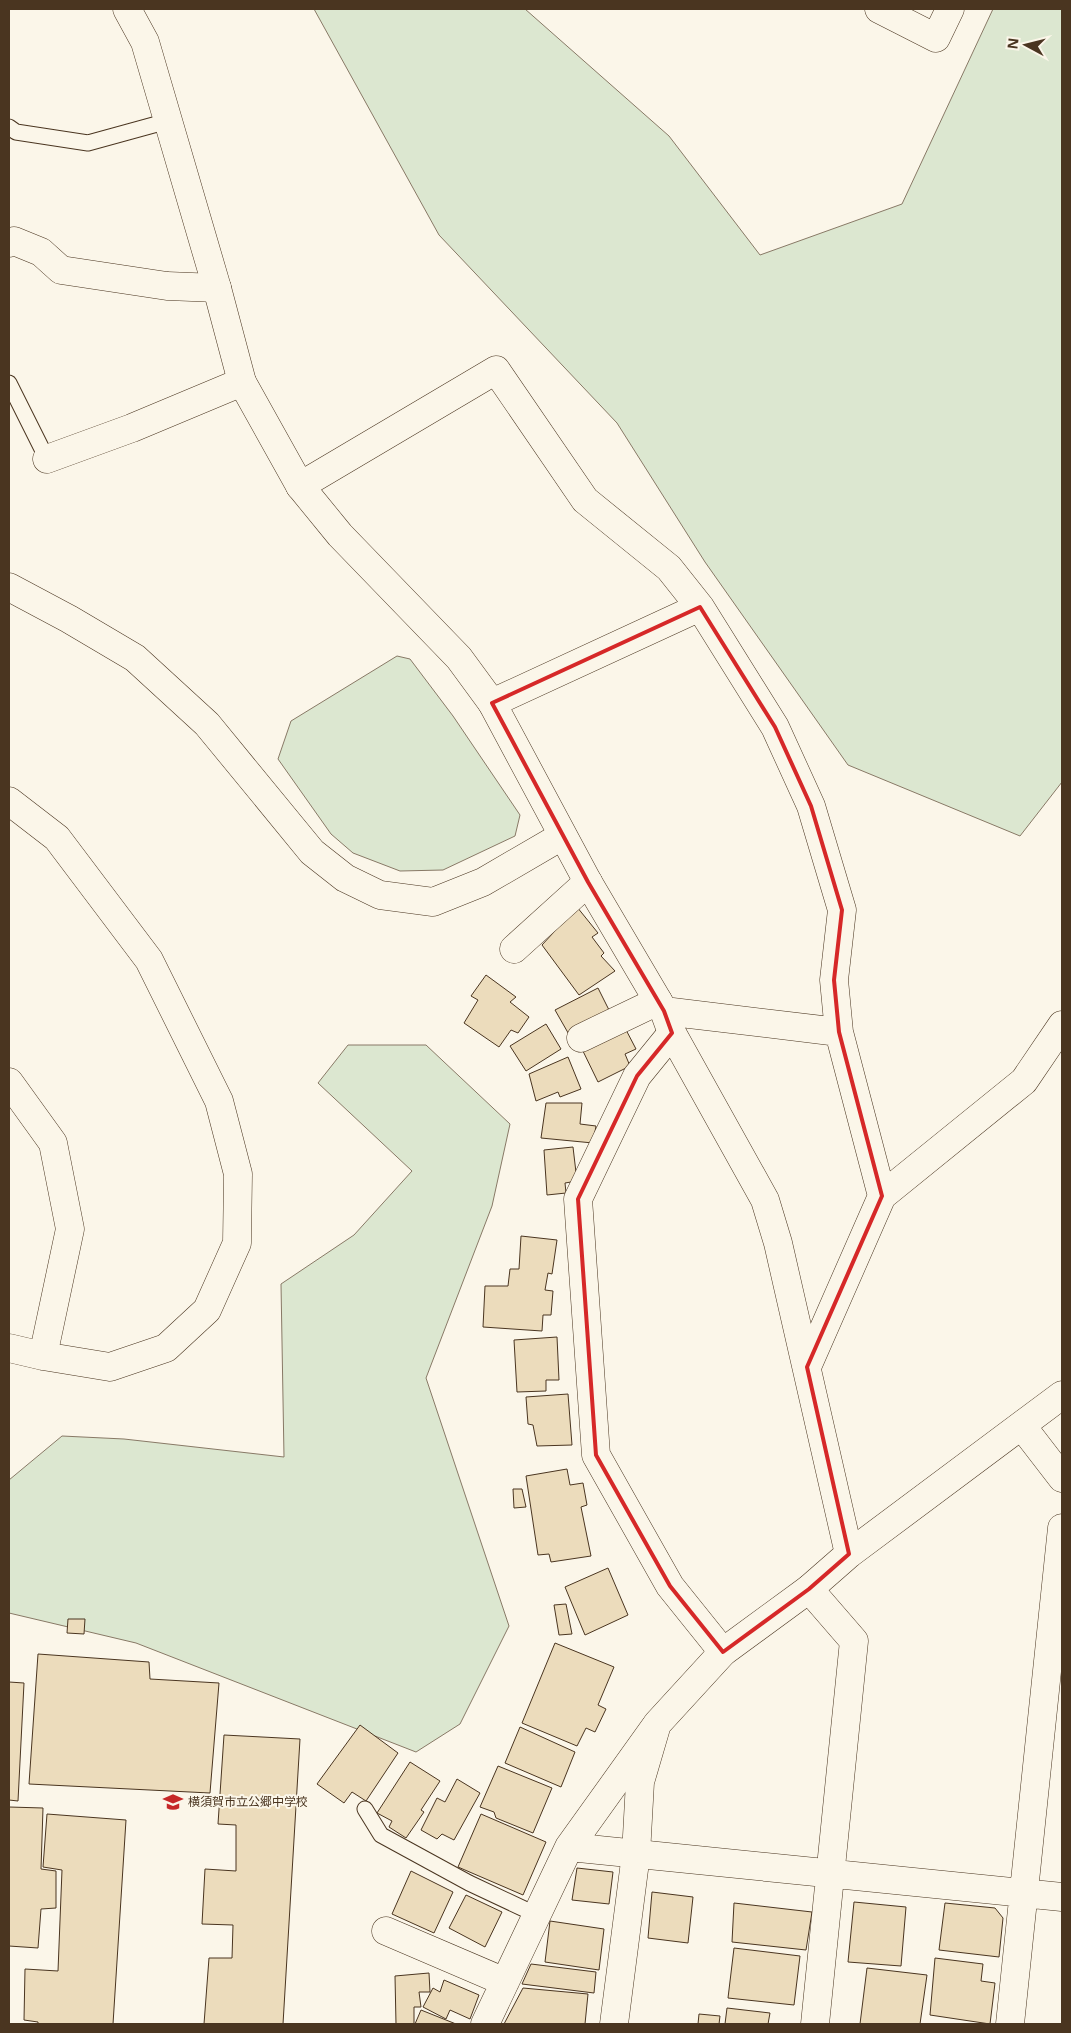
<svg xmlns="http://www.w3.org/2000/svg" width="1071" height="2033" font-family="'Open Sans','Noto Sans JP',sans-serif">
  <rect width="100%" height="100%" fill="#fbf6e9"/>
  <path fill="#dce7d0" stroke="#887966" d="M314 9H525L669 136 760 255 902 204 993 9H1062V782L1020 836 848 765 705 562 617 423 439 235Z
    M397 656 410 659 453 716 520 815 515 836 443 870 400 871 353 853 331 834 278 759 291 721Z
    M348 1045H426L510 1124 492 1206 426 1378 509 1626 460 1724 416 1752 136 1643 9 1613V1480L62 1436 124 1439 284 1457 281 1284 354 1235 412 1171 318 1083Z"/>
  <path fill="#ecdcbc" stroke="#4a3520" d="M577 907 598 933 592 937 604 953 601 956 615 971 579 995 542 945Z
    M486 975 516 997 510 1002 529 1017 518 1033 511 1030 499 1047 464 1023 478 1000 471 996Z
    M598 988 612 1016 571 1038 555 1010Z
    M546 1024 561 1049 526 1071 510 1046Z
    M624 1026 636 1049 625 1054 630 1066 598 1082 581 1047Z
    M568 1057 581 1089 560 1097 558 1092 536 1101 529 1074Z
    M546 1103H582L580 1124 596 1126 593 1143 541 1138Z
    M573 1147 577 1181 565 1183 566 1193 547 1195 544 1150Z
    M521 1236 557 1240 552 1274 548 1273 545 1290 553 1291 551 1315H543L542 1331 483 1327 485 1286H508L510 1269H519Z
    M557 1337 559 1380H546V1391L517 1392 514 1340Z
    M568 1394 572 1445 537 1446 533 1425 528 1424 526 1397Z
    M567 1469 570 1485 583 1483 587 1505 581 1507 591 1556 551 1562 549 1554 538 1555 526 1476Z
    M513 1489H522L526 1507 514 1508Z
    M608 1568 628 1615 585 1635 565 1587Z
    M566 1604 572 1634 559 1635 554 1605Z
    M68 1619H85L84 1634 67 1633Z
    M555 1643 614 1667 598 1705 606 1709 595 1732 586 1728 577 1746 522 1723Z
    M38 1654 149 1662 150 1679 219 1683 210 1793 29 1784Z
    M9 1682 24 1683 18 1801 9 1800Z
    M360 1725 398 1753 366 1801 352 1792 344 1803 317 1784Z
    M520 1727 575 1752 561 1787 505 1763Z
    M224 1735 300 1739 283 2024H204L209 1958H232L233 1925 202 1924 205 1869 236 1871V1825L218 1824Z
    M410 1762 440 1781 421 1810 424 1812 406 1838 389 1827 392 1821 377 1813Z
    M498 1766 552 1788 533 1833 496 1818 494 1812 480 1807Z
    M457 1779 480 1793 454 1840 442 1834 437 1839 421 1830 437 1798 445 1802Z
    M9 1807 43 1808 41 1869 56 1871V1908L41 1909 38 1948 9 1946Z
    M47 1814 126 1820 113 2024H38V2022L24 2020 25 1969 58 1971 62 1870 43 1867Z
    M481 1814 546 1842 523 1895 458 1867Z
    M577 1868 613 1872 609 1904 572 1900Z
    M411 1871 453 1892 434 1933 392 1914Z
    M652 1892 693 1897 688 1943 648 1938Z
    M466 1895 502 1912 485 1947 449 1928Z
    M854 1902 906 1907 901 1966 848 1962Z
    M734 1903 812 1912 806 1950 732 1942Z
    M945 1903 995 1908 1003 1918 999 1957 939 1950Z
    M550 1921 604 1929 599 1970 545 1962Z
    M734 1948 800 1956 794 2005 728 1998Z
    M935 1958 983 1964 981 1981 995 1983 990 2024 930 2015Z
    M531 1964 596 1972 594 1993 522 1984Z
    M867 1968 927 1975 920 2024H860Z
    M429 1973 430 1992H419L421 2007H414V2024H396L395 1976Z
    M444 1980 479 1995 470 2019 450 2010 446 2019 423 2007 433 1988 440 1992Z
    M523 1988 588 1994 585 2024H504Z
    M727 2008 770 2013 768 2024H725Z
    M421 2010 456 2024H415Z
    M699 2014 720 2016 719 2024H698Z"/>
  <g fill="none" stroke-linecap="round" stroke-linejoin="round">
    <defs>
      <path id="service" d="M9 127 16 132 88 143 168 121
        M9 383 47 459
        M365 1809 381 1835 469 1883 537 1915"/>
      <path id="minor" d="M879 9 936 38 950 9
        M9 243 14 241 41 252 61 270 167 286 217 288
        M47 459 132 428 242 382
        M300 486 496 370 585 500 669 568 700 607 775 727 811 806 842 910 834 980 839 1032 882 1196 807 1367
        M9 587 69 619 135 658 207 724 312 852 345 878 380 895 433 902 483 882 562 836
        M492 703 700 607
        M9 801 57 838 149 960 219 1101 238 1174 237 1243 207 1310 166 1348 110 1367 43 1356
        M514 949 588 882
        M664 1011 839 1032
        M672 1033 637 1076 578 1199 596 1455 670 1586 723 1652
        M581 1038 658 1001
        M9 1082 53 1143 70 1229 43 1356 9 1348
        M882 1196 1024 1081 1062 1025
        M1022 1426 1062 1478
        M809 1589 854 1641 815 2024
        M569 1847 1062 1897
        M386 1931 505 1982
        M485 2024 569 1847 655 1727
        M1010 2024 1062 1528"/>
      <path id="tertiary" d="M127 9 145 42 217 288 242 382 300 486 340 535 459 658 492 703 588 882 664 1011 672 1033 765 1200 778 1243 849 1554
        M614 2024 636 1854 640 1782 657 1724 723 1652 809 1589 849 1554 1062 1395"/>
    </defs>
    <use href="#service" stroke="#4a3520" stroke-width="17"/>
    <use href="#minor" stroke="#4a3520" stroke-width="29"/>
    <use href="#tertiary" stroke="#4a3520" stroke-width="29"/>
    <use href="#service" stroke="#fbf6e9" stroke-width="15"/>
    <use href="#minor" stroke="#fbf6e9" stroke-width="28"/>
    <use href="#tertiary" stroke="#fbf6e9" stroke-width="28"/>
  </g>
  <path fill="none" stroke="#d62828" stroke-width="4" stroke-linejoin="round" d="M700 607 775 727 811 806 842 910 834 980 839 1032 882 1196 807 1367 849 1554 809 1589 723 1652 670 1586 596 1455 578 1199 637 1076 672 1033 664 1011 588 882 492 703Z"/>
  <defs>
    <symbol id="school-bare" viewBox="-9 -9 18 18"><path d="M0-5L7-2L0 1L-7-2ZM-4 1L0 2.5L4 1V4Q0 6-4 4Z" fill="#c62828" stroke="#fbf6e9" stroke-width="2.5" paint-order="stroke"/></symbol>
  </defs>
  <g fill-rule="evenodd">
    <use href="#school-bare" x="159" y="1788" width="28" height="28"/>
  </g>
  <g text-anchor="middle" stroke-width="4" stroke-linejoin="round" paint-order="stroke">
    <g font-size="12" fill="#4a3520" stroke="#fbf6e9" text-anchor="start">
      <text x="188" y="1806">横須賀市立公郷中学校</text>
    </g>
  </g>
  <rect width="1071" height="2033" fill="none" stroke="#4a3520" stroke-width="20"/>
  <g transform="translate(1026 45) rotate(277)" stroke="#fbf6e9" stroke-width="4" paint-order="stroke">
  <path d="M0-4L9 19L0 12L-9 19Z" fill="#4a3520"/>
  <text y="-8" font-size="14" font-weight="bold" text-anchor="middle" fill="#4a3520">N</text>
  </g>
</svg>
